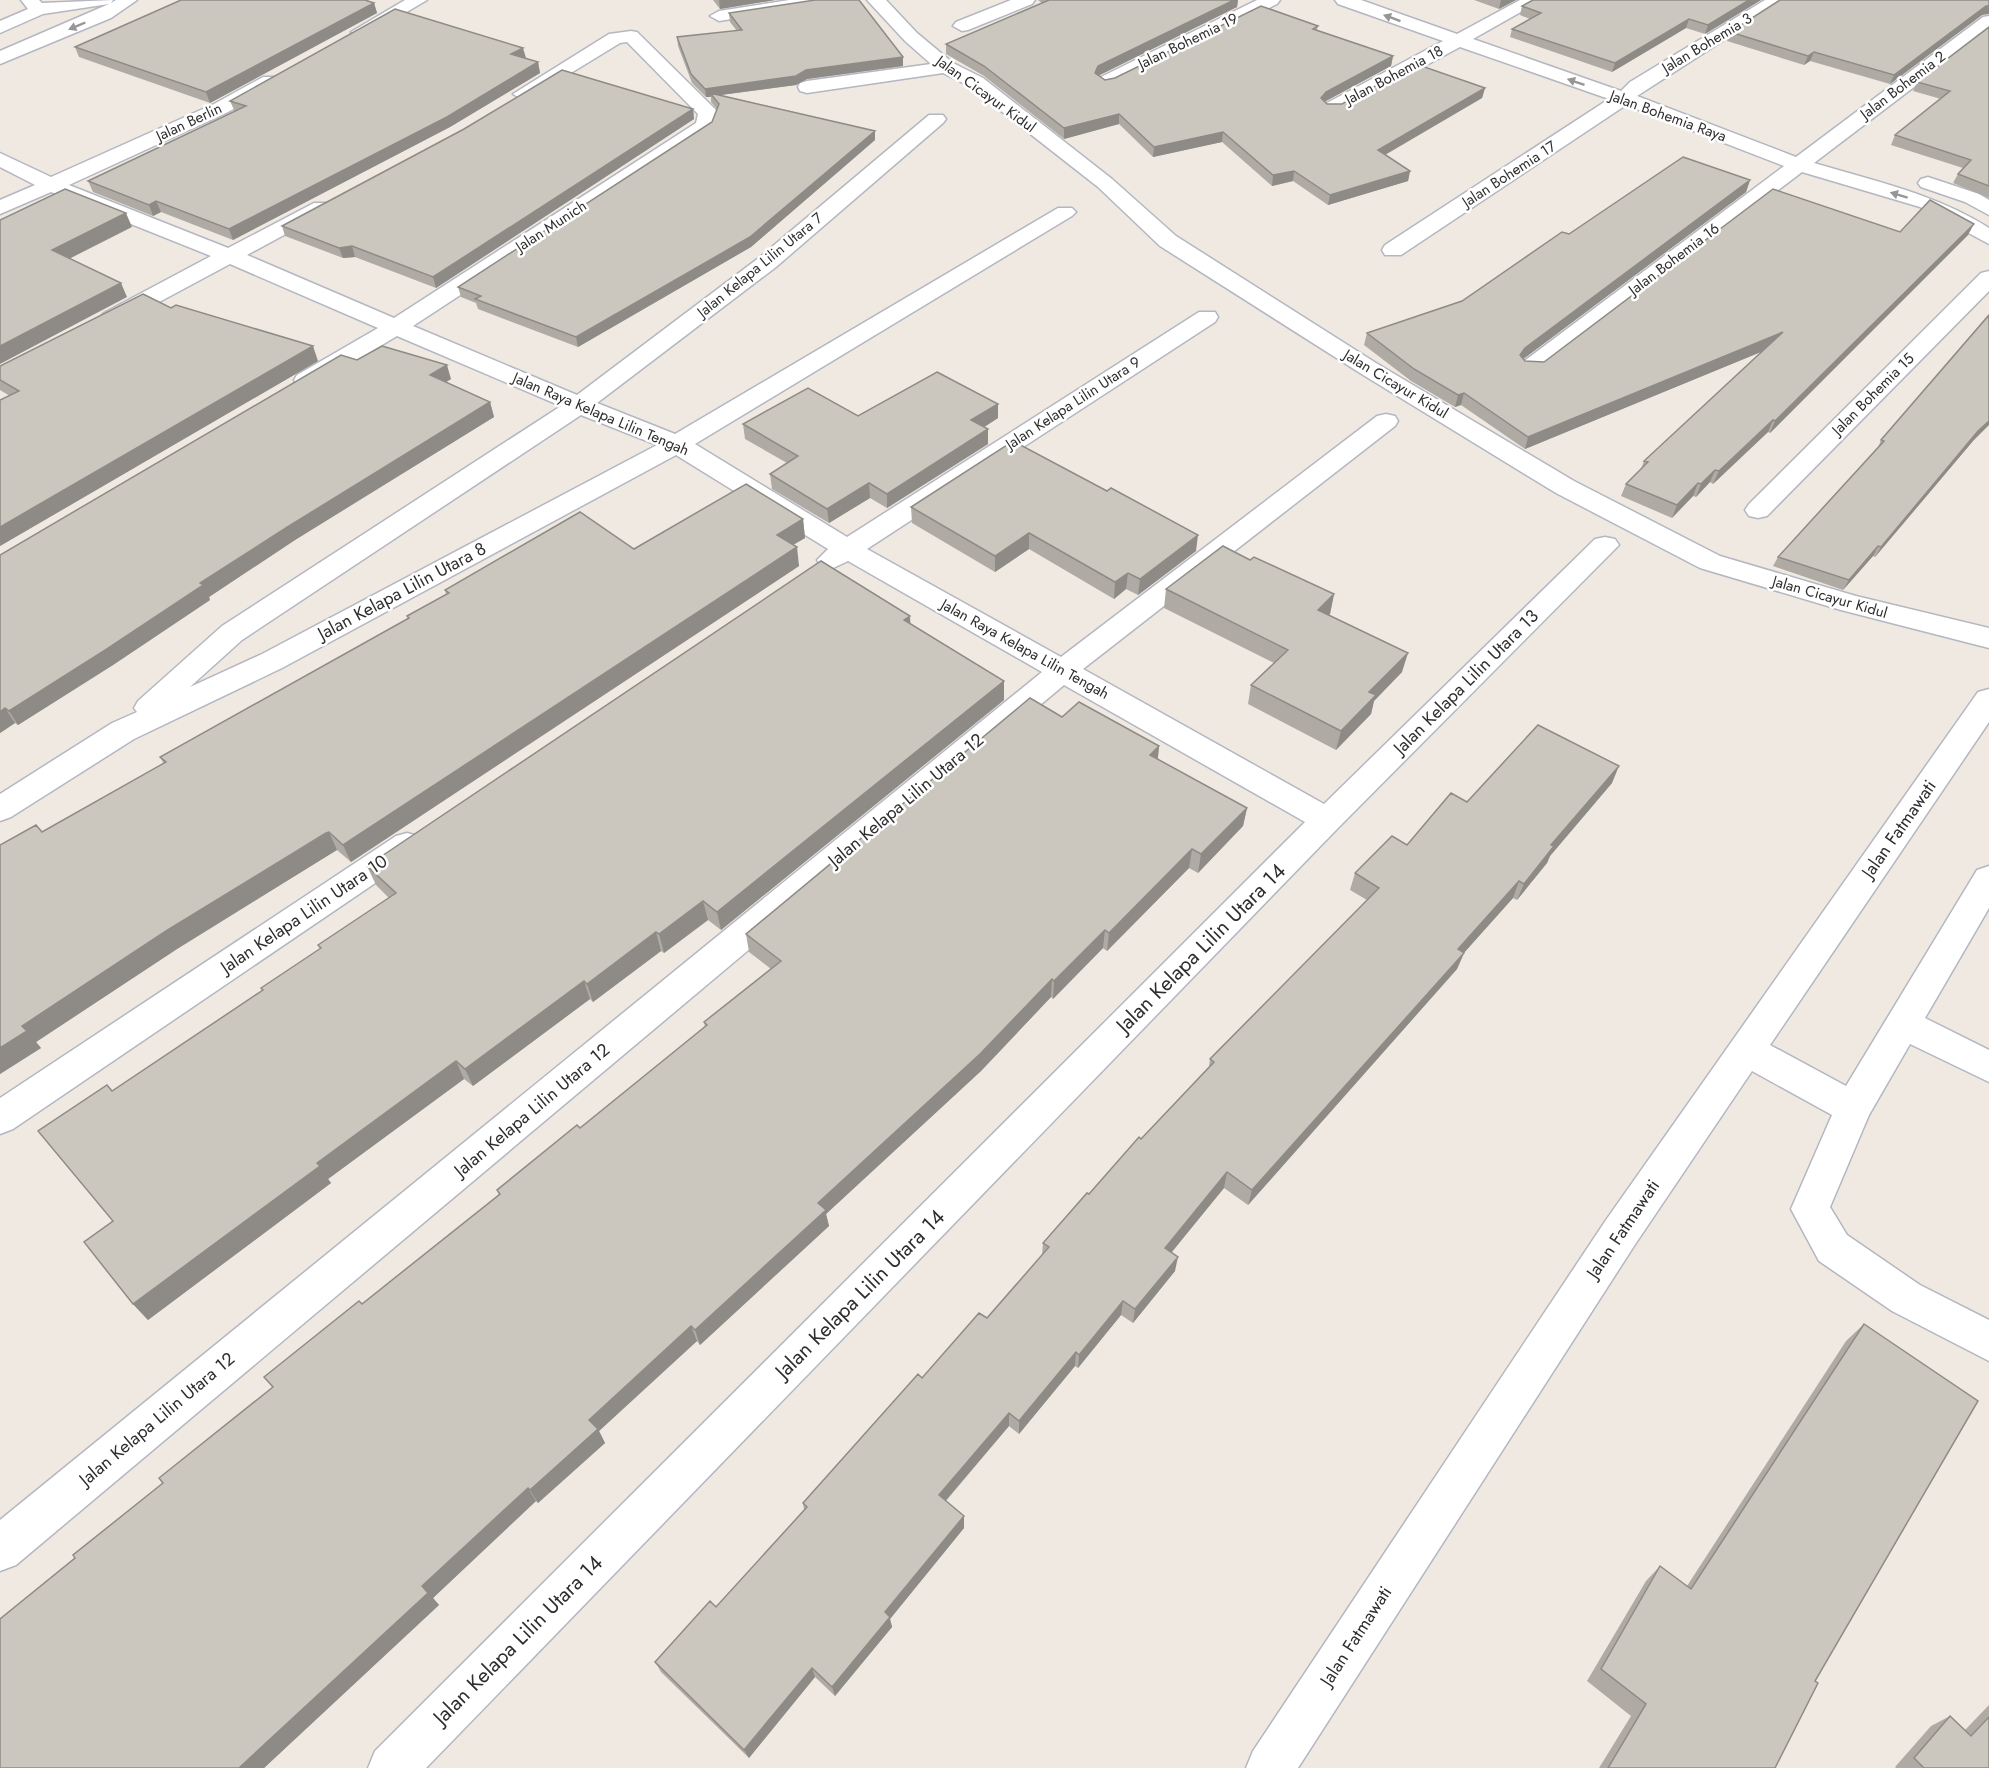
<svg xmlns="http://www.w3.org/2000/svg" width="1989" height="1768" font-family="Jost,sans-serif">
  <rect width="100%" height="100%" fill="#efe9e1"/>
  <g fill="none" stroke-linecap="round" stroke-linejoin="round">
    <defs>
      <path id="street" d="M405 0H427L366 36 360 37 351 32Z
        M789 0H832L823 5 719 21 710 16 719 11Z
        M867 0H886L917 33 953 63 983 78 1112 179 1176 236 1376 363 1574 481 1720 556 1856 596 1989 628V648L1841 610 1700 568 1556 493 1360 373 1160 246 1098 187 969 86 943 73 807 93 800 91 798 87 800 83 807 81 931 64 905 41Z
        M1011 0H1035L1032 4 968 30 962 31 953 26 956 22Z
        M1257 0H1280L1277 4 1113 86 1106 88 1097 82 1099 78Z
        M1335 0H1361L1457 34 1520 0H1542L1473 39 1621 91 1630 82 1765 0H1786L1637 96 1796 157 1983 17 1989 16V30L1814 163C1874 181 1936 194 1989 228V244L1920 207 1802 172 1539 372H1523L1519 367 1523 362 1784 166 1626 105 1401 255H1385L1382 250 1385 245 1609 99 1460 47 1339 112H1325L1322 108 1325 104 1443 41 1338 4Z
        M631 31 637 32 715 109 718 113 712 130 413 326 577 395 760 257 929 115H943L946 119 943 123 776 267 597 403 675 434 1058 208H1072L1076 212 1072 216 695 444 847 537 1199 312H1215L1218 317 1215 322 867 549 1061 657 1377 416 1386 414 1395 416 1398 421 1395 426 1083 669 1324 804 1595 539 1605 537 1615 539 1619 545 1338 828 426 1768H368L375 1751 1305 822 1064 685 16 1565 0 1571V1520L1042 672 848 561 831 569 821 566 817 560 828 549 676 455 282 668 134 739 11 817 0 821V794L112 723 137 712 134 708 138 701 222 626 561 406 397 336 315 385 306 387 297 385 294 380 297 375 378 328 230 264 120 323H104L100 318 104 313 211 256 51 192 0 214V200L35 185 0 167V153L51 177 214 104 263 77H277L279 81 277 85 228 112 69 185 228 248 314 203H328L332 207 328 211 247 255 394 318 696 123 698 114 627 42 620 43 530 98 523 100 513 94 609 34ZM581 415 657 445 262 654 190 687 242 640Z
        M1928 177 1979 194 1989 200V215L1965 202 1921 187 1918 183 1921 179Z
        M1989 271V291L1767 516 1758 518 1749 516 1745 510 1749 504 1981 273Z
        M1989 689V722L1770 1045 1846 1086 1977 870 1989 866V908L1925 1018 1989 1050V1082L1910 1044 1869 1115 1830 1207 1847 1235 1920 1285 1989 1320V1361L1892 1311 1819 1261 1791 1209 1832 1115 1752 1071 1634 1246 1298 1768H1246L1253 1751 1606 1220 1978 692Z
        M407 833 418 836 423 845 418 854 13 1129 0 1134V1098L396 836Z"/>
      <path id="secondary" d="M21 0H39L42 3 113 0 111 3 116 0H137L111 18 0 64V51L109 4 43 14 0 33V21L28 9Z"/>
    </defs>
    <use href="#street" stroke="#b4b7c1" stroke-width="3"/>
    <use href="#secondary" stroke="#b4b7c1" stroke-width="3"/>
    <use href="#street" fill="#fff" fill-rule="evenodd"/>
    <use href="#secondary" fill="#fff" fill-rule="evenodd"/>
  </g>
  <path fill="#afaba4" d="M713 0H775L720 9Z
    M1038 0H1238L1237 7 1099 75 1105 80 1318 26 1317 30 1393 56 1391 66 1324 102 1327 104H1342L1485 88 1482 98 1385 155 1410 171 1408 181 1328 205 1293 181 1272 186 1222 142 1153 157 1119 124 1064 139 984 76 946 54V44L1042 3Z
    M1474 0H1516L1499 9Z
    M1761 0 1705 34 1686 28 1612 72 1510 37 1512 29 1530 19 1520 15 1522 6Z
    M374 3 377 13 210 103 79 57 75 47Z
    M729 13 903 57V66L807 79 796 85 721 95 875 131V140L751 247 578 347 478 309 476 303 461 297 458 287 712 122 717 109 711 102V97H706L692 83 678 46 677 37 737 31 730 22Z
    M1982 15 1890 84 1810 61 1804 65 1727 41 1730 32Z
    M1989 27V198L1953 183 1958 174 1963 168 1891 145 1895 135 1941 99 1913 91 1917 82Z
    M525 58 538 62 540 73 450 127 233 240 161 212 153 216 93 192 88 181 235 112 230 101 526 58Z
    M693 109 694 119 436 288 355 257 343 258 285 236 282 226Z
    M1750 180 1746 192 1523 359 1525 361 1544 362 1900 232 1968 235 1770 433 1768 432 1713 484 1710 482 1696 497 1693 496 1672 518 1621 496 1626 484 1641 469 1644 461 1763 351 1525 449 1461 405 1455 407 1411 381 1364 345 1367 333 1462 301 1569 234Z
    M171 308 318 361 0 546V400L10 396 0 390V366Z
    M357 360 451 379 446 382 490 402 494 417 295 540 209 597 210 600 113 665 18 725 15 723 0 733 2 554Z
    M998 404V418L984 427 988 429V444L887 508 870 498 829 523 772 489 770 474 787 463 745 439 743 424 858 416Z
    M1881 440 1973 441 1875 557 1873 556 1843 590 1773 566 1778 557 1877 450Z
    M911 507 1196 551 1138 595 1126 589 1114 599 1029 549 995 572 912 523Z
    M803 519 805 538 793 545 799 566 351 862 337 850 335 851 177 949 36 1042 41 1048 0 1074 42 832 164 764 160 757 408 619 407 616 446 594 445 590 634 549Z
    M1250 560 1334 594 1330 614 1329 615 1402 672 1374 701 1371 714 1336 750 1248 704 1251 685 1274 663 1164 608 1166 589Z
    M910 616V623L1004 681V700L721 930 708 920 664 953 661 951 593 1002 590 999 473 1086 464 1079 328 1179 331 1183 148 1320 133 1304 113 1221 262 991 261 988 320 949 318 945 389 898 376 885 367 866Z
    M1062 717 1159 746 1158 759 1247 808 1243 826 1198 873 1189 868 1107 951 1103 948 1053 999 1051 997 981 1071 826 1214 829 1226 700 1345 697 1341 599 1431 605 1443 538 1503 536 1501 433 1598 439 1605 264 1768H0L75 1558 163 1483 273 1387 362 1304 499 1195 497 1190 580 1128 705 1027 704 1022 771 969 749 952 746 934Z
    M1612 783 1550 856 1547 863 1517 900 1513 898 1464 953 1457 969 1248 1205 1224 1188 1171 1252 1175 1271 1133 1323 1121 1315 1078 1368 1075 1366 1019 1434 1009 1426 946 1501 964 1516V1528L890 1619 892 1627 835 1696 815 1677 749 1758 661 1672 655 1662 716 1607 804 1510 803 1503 922 1378 987 1318 1042 1255 1043 1243 1209 1067 1210 1059 1367 900 1350 890 1355 873 1407 845 1467 802Z
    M1864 1324 1815 1681 1775 1768H1599L1631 1716 1587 1681 1646 1581 1660 1566 1687 1586 1846 1341Z
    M1989 1705V1768H1896L1895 1767 1931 1726 1950 1716 1965 1730Z"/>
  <path fill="#8e8b86" d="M719 0H775L720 9Z
    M1234 0H1238L1237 7 1098 76 1095 73 1098 66Z
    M1501 0H1516L1499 9Z
    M1749 0H1761L1705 34 1708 25Z
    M374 3 377 13 210 103 206 92Z
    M1986 6H1989V14L1982 15 1890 84 1894 75Z
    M1689 19 1686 28 1612 72 1615 63Z
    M523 48 526 58 513 64 511 54Z
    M1814 52 1810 61 1804 65 1808 56Z
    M1393 56 1391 66 1324 102 1321 98 1326 92Z
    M903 57V66L807 79 796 85 713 96 710 93 711 97H706L705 89 806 70Z
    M538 62 540 73 450 127 233 240 229 229Z
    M1485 88 1482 98 1376 160 1378 150Z
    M693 109 694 119 436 288 433 277Z
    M1119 114V124L1064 139V128Z
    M875 131V140L751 247 578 347 576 337Z
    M1223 132 1222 142 1153 157 1154 147Z
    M1294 171 1293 181 1272 186 1273 175Z
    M1410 171 1408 181 1328 205 1330 195Z
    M1750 180 1746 192 1522 360 1520 355 1525 348Z
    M156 201 161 212 153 216 149 205Z
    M126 213 132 227 59 264 52 250Z
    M1974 224 1968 235 1770 433 1775 421Z
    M352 246 355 257 343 258 339 248Z
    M121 283 127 297 0 364V346Z
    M1783 332 1778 345 1525 449 1528 437Z
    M313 346 318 361 0 546V527Z
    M447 365 451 379 435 389 430 375Z
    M1464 393 1461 405 1455 407 1458 395Z
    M490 402 494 417 295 540 209 597 210 600 113 665 18 725 9 711 200 583 289 526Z
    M998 404V418L972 435 971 420Z
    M1773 420 1768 432 1713 484 1719 471Z
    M1989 421V425L1973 441 1875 557 1881 547 1978 431Z
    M988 429V444L887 508V494Z
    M1715 470 1710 482 1696 497 1701 484Z
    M869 483 870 498 829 523 827 509Z
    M1698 483 1693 496 1672 518 1677 505Z
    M803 519 805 538 779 553 777 535Z
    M1029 533V549L995 572V556Z
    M1198 535 1196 551 1138 595 1140 579Z
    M1878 546 1873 556 1843 590 1849 580Z
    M797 547 799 566 351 862 343 845Z
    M1128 573 1126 589 1114 599 1115 582Z
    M1334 594 1330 614 1314 629 1318 610Z
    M910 616 911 635 904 620Z
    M1408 653 1402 672 1374 701 1371 714 1336 750 1341 731 1369 692Z
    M1004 681V700L721 930 717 912Z
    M5 708 15 723 0 733V712Z
    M1159 746 1157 765 1150 755Z
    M1619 766 1612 783 1550 856 1547 863 1517 900 1524 884 1551 845Z
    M1247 808 1243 826 1198 873 1201 854Z
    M329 832 337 850 177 949 36 1042 41 1048 0 1074V1048L22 1026 166 931Z
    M1192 849 1189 868 1107 951 1109 933Z
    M1519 881 1513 898 1452 966 1458 949Z
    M703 901 708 920 664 953 659 934Z
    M1105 930 1103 948 1053 999 1054 981Z
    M656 932 661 951 593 1002 587 984Z
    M1464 953 1457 969 1248 1205 1252 1190Z
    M1052 979 1051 997 981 1071 826 1214 829 1226 700 1345 695 1330 818 1203Z
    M584 981 590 999 473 1086 465 1069Z
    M456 1061 464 1079 328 1179 331 1183 148 1320 133 1304 317 1163Z
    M1227 1172 1224 1188 1163 1263 1165 1248Z
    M1178 1257 1175 1271 1133 1323 1135 1309Z
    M1123 1301 1121 1315 1078 1368 1079 1355Z
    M691 1326 697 1341 599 1431 605 1443 538 1503 530 1490 589 1420Z
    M1076 1352 1075 1366 1019 1434V1421Z
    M1009 1413V1426L940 1507 939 1495Z
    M528 1488 536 1501 433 1598 439 1605 264 1768H239L422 1586Z
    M964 1516V1528L890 1619 892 1627 835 1696 832 1687 885 1612Z
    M812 1668 815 1677 749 1758 744 1750Z"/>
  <path fill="#cbc7bf" stroke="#8e8b86" stroke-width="1.5" d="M181 0H365L374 3 206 92 75 47Z
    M815 0H859L903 57 806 70 796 76 705 89 691 74 677 37 742 30 729 13Z
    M1049 0H1234L1098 66 1095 73 1105 80 1115 78 1261 6 1318 26 1313 29 1393 56 1326 92 1321 98 1327 104H1342L1416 64 1485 88 1378 150 1410 171 1330 195 1294 171 1273 175 1223 132 1154 147 1119 114 1064 128 984 66 946 44Z
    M1533 0H1749L1708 25 1689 19 1615 63 1512 29 1541 13 1522 6Z
    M1780 0H1989V6H1986L1894 75 1814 52 1808 56 1730 32Z
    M395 9 523 48 511 54 538 62 447 117 229 229 156 201 149 205 88 181 246 106 230 101Z
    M1989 27V186L1958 174 1971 160 1895 135 1950 91 1917 82Z
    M562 70 693 109 433 277 352 246 339 248 282 226 464 129Z
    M710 93 875 131 750 237 576 337 475 299 481 296 458 287 712 122 719 104Z
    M1683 157 1750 180 1525 348 1520 355 1525 361 1544 362 1773 189 1900 232 1930 200 1974 224 1775 421 1773 420 1719 471 1715 470 1701 484 1698 483 1677 505 1626 484 1648 462 1644 461 1783 332 1528 437 1464 393 1458 395 1414 369 1367 333 1462 301 1562 232 1569 234Z
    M65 189 126 213 52 250 121 283 0 346V220Z
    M143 294 171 308 176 305 313 346 0 527V400L19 391 0 380V366Z
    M1989 315V421L1978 431 1881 547 1878 546 1849 580 1778 557 1884 441 1881 440Z
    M382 346 447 365 430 375 490 402 289 526 200 583 203 585 105 650 9 711 5 708 0 712V555L341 355 357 360Z
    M937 372 998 404 971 420 988 429 887 494 869 483 827 509 770 474 798 456 743 424 808 388 858 416Z
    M1013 441 1107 491 1111 488 1198 535 1140 579 1128 573 1115 582 1029 533 995 556 911 507Z
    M746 484 803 519 777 535 797 547 343 845 329 832 326 833 166 931 22 1026 27 1031 0 1048V845L36 825 42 832 166 762 160 757 409 618 407 616 449 593 445 590 580 512 634 549Z
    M1223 546 1250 560 1254 557 1334 594 1318 610 1408 653 1369 692 1376 695 1341 731 1251 685 1288 650 1166 589Z
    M821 561 910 616 904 620 1004 681 717 912 703 901 659 934 656 932 587 984 584 981 465 1069 456 1061 317 1163 320 1166 133 1304 84 1242 113 1221 38 1131 107 1085 112 1091 263 990 261 988 321 948 318 945 396 893 367 866Z
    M1030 698 1062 717 1079 702 1159 746 1150 755 1247 808 1201 854 1192 849 1109 933 1105 930 1054 981 1052 979 980 1054 818 1203 826 1210 695 1330 691 1326 589 1420 598 1429 530 1490 528 1488 422 1586 428 1593 239 1768H0V1619L75 1558 73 1555 163 1483 159 1478 273 1387 264 1377 359 1301 362 1304 500 1194 497 1190 577 1125 580 1128 707 1025 704 1022 781 961 746 934Z
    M1538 725 1619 766 1551 845 1554 846 1524 884 1519 881 1458 949 1464 953 1252 1190 1227 1172 1165 1248 1178 1257 1135 1309 1123 1301 1079 1355 1076 1352 1019 1421 1009 1413 939 1495 964 1516 885 1612 890 1617 832 1687 812 1668 744 1750 655 1662 710 1601 716 1607 807 1507 803 1503 918 1374 922 1378 979 1313 987 1318 1049 1247 1043 1243 1087 1193 1089 1194 1139 1137 1141 1139 1214 1062 1210 1059 1379 888 1355 873 1392 836 1407 845 1451 793 1467 802Z
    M1864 1324 1978 1401 1815 1681 1818 1683 1775 1768H1608L1646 1704 1601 1669 1660 1566 1691 1589Z
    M1950 1716 1971 1736 1989 1717V1768H1924L1914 1758Z"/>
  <defs><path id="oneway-solid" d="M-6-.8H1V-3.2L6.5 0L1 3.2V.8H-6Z" transform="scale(1.5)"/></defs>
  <g fill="#969696">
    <use href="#oneway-solid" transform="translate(1392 18) rotate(-160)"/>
    <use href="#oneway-solid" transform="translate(77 26) rotate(157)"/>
    <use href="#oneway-solid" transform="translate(1576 82) rotate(-161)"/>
    <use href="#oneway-solid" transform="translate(1899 195) rotate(-163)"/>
  </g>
  <g text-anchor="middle" stroke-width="5" stroke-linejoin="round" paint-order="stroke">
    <g font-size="15" fill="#2e2e2e" stroke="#fff">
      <text transform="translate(1188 41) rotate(-26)" y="5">Jalan Bohemia 19</text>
      <text transform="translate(1707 43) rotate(-31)" y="5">Jalan Bohemia 3</text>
      <text transform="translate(1394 75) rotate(-28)" y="5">Jalan Bohemia 18</text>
      <text transform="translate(1903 85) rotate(-37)" y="5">Jalan Bohemia 2</text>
      <text transform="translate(986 94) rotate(36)" y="5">Jalan Cicayur Kidul</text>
      <text transform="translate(1668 116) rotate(20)" y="5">Jalan Bohemia Raya</text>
      <text transform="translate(189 122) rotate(-25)" y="5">Jalan Berlin</text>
      <text transform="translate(1509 174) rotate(-33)" y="5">Jalan Bohemia 17</text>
      <text transform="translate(551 226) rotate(-33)" y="5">Jalan Munich</text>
      <text transform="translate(1674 259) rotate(-37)" y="5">Jalan Bohemia 16</text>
      <text transform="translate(760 265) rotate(-39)" y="5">Jalan Kelapa Lilin Utara 7</text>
      <text transform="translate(1396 384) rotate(31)" y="5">Jalan Cicayur Kidul</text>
      <text transform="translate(1873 394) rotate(-45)" y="5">Jalan Bohemia 15</text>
      <text transform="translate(1073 403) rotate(-33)" y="5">Jalan Kelapa Lilin Utara 9</text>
      <text transform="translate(601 414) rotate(23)" y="5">Jalan Raya Kelapa Lilin Tengah</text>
      <text transform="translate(1830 597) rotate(16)" y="5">Jalan Cicayur Kidul</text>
      <text transform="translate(1025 649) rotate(29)" y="5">Jalan Raya Kelapa Lilin Tengah</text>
    </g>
    <g font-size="18" fill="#2e2e2e" stroke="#fff">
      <text transform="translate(402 591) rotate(-28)" y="6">Jalan Kelapa Lilin Utara 8</text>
      <text transform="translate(1466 682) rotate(-45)" y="6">Jalan Kelapa Lilin Utara 13</text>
      <text transform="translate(906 800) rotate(-40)" y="6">Jalan Kelapa Lilin Utara 12</text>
      <text transform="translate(1899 829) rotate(-55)" y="6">Jalan Fatmawati</text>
      <text transform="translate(304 914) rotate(-34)" y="6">Jalan Kelapa Lilin Utara 10</text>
      <text transform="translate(532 1110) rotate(-40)" y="6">Jalan Kelapa Lilin Utara 12</text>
      <text transform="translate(1623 1229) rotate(-56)" y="6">Jalan Fatmawati</text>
      <text transform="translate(157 1419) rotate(-40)" y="6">Jalan Kelapa Lilin Utara 12</text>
      <text transform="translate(1356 1636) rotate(-57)" y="6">Jalan Fatmawati</text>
    </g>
    <g font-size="21" fill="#2e2e2e" stroke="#fff">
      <text transform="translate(1201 948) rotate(-45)" y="7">Jalan Kelapa Lilin Utara 14</text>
      <text transform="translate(860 1294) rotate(-45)" y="7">Jalan Kelapa Lilin Utara 14</text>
      <text transform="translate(518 1640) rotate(-45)" y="7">Jalan Kelapa Lilin Utara 14</text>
    </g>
  </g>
</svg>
